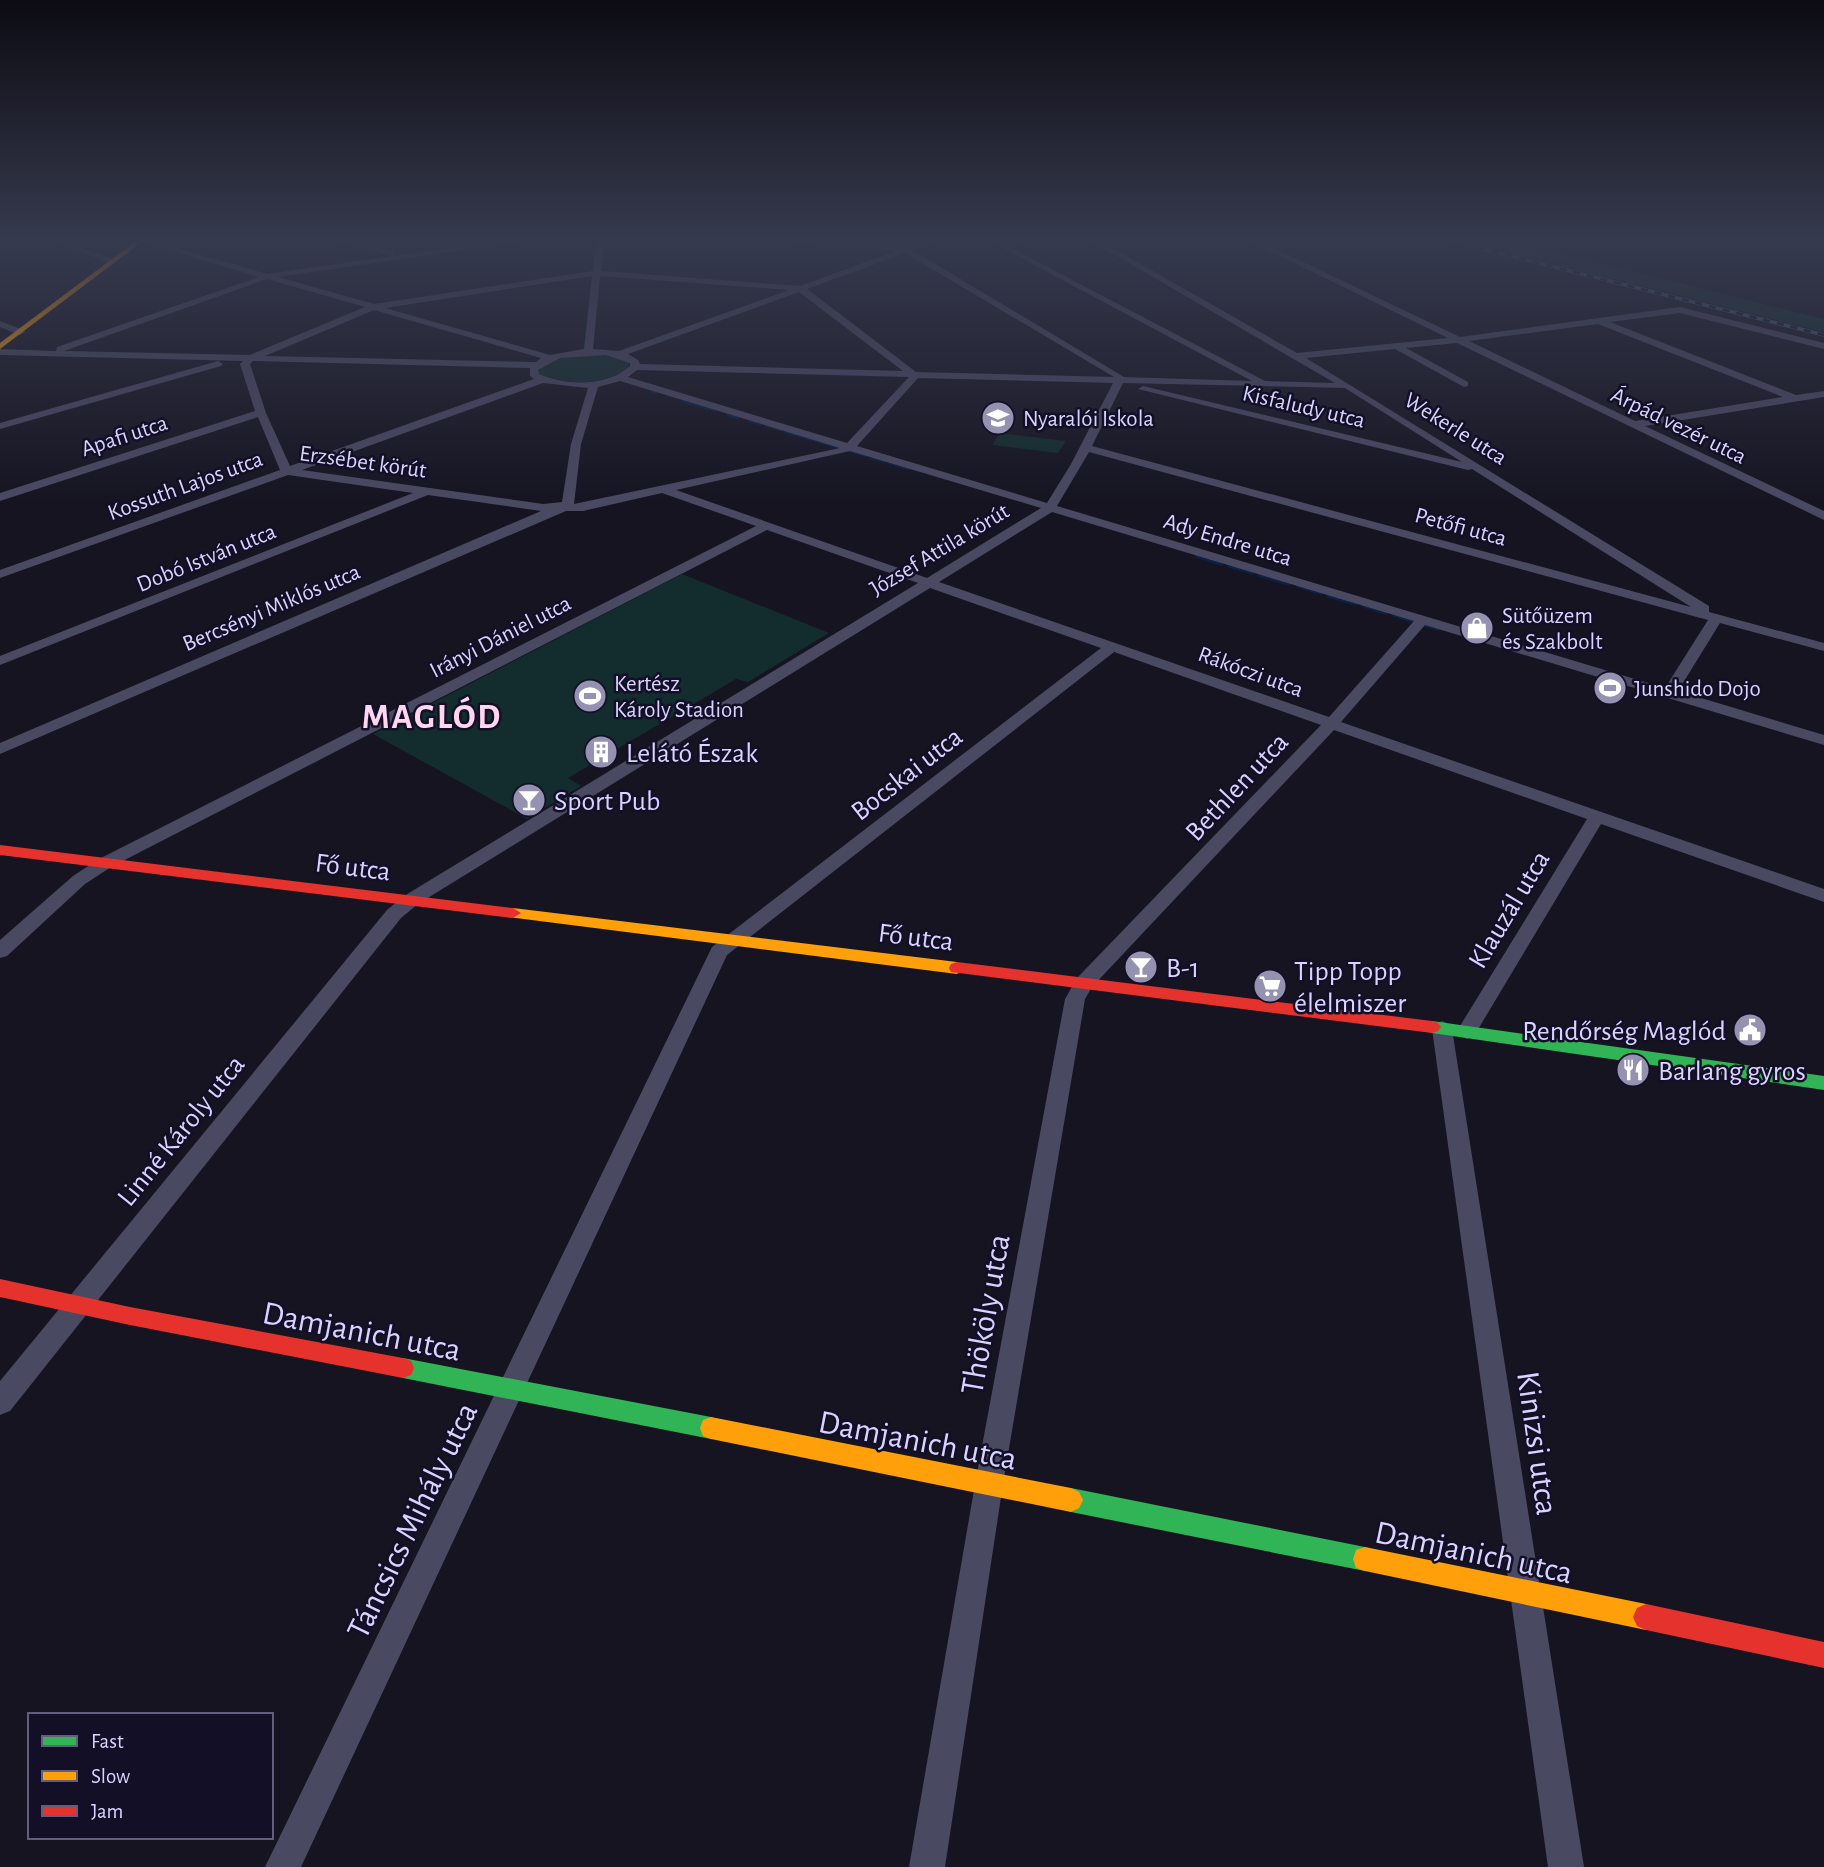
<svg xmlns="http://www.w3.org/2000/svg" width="1824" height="1867" font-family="'Alegreya Sans',sans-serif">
  <rect width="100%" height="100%" fill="#161421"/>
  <path fill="#132c2d" d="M1462 241H1507L1824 319V332Z
    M604 354 629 362 628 370C591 386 578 385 539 375L538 370 559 358Z
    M1000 433 1066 441 1058 453 992 445Z
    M682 574 829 633 748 682 736 679 568 778 581 786 527 819 373 734Z"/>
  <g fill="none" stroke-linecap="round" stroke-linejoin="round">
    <path stroke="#0d2144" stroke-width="2.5" d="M651 392 657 393
      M682 401 715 411
      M728 415 738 418
      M749 421 761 425
      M766 426 781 430
      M785 432 840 448
      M850 451 866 456
      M871 458 885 462
      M890 463 908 469"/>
    <path stroke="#0d2144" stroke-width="3.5" d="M1197 556 1222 564
      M1229 566 1252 573
      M1259 575 1289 584
      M1298 586 1321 593
      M1328 596 1356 604
      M1364 606 1386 613
      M1394 615 1412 621
      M1424 625 1438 629"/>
    <path fill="#4a4962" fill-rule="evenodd" d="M52 241H63L117 261 110 263Z
      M140 241H152L267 274 393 256 336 241H349L396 252 393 256 505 241H524L278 277 374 304 593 271 596 241H604L601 271 800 286 895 251 781 241 905 248 924 241H935L912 250 1124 377 1252 381 989 241H998L1265 381 1335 383 1091 241H1100L1297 353 1448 338 1249 241H1259L1460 337 1680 307 1824 343V349L1680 313 1610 322 1796 395 1824 391V397L1645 426 1824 511V520L1457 343 1406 348 1468 382V386L1464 387 1395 349 1306 358 1709 606V612L1824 643V651L1720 623 1678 691 1824 735V745L1425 625 1341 722 1824 889V902L1601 824 1474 1036 1467 1039 1460 1036 1457 1031 1460 1026 1587 819 1334 730 1092 987 1085 999 1003 1484 945 1867H909L975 1484 1065 999 1077 978 1321 725 1114 652 727 955 301 1867H265L712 947 1101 648 930 588 418 904 401 918 10 1411 0 1415V1381L387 910 404 896 918 583 767 530 111 867 85 884 7 956 0 958V940L73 876 99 859 756 526 662 493 583 511H566L0 754V743L541 511 428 495 0 665V656L413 493 288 475 0 578V570L280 470 258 417 0 501V493L255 411 240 364 243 361 0 355V349L56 351 57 347 259 277ZM905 253 1114 377 916 372 807 289ZM592 276 584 349 550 355 385 308ZM600 276 789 290 619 351 593 349ZM267 279 365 307 250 355 64 351ZM799 292 903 371 640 364 638 360 628 354ZM374 310 541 358 536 362 265 356ZM1598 324 1783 397 1635 421 1469 341ZM606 355 630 363V366C607 387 567 386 539 374L538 370 560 358ZM253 361 530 368V376L534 379 290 466 266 413 250 364ZM637 370 909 377 847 443 628 377ZM918 378 1113 383 1071 464 1047 503 857 446ZM620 381 840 448 574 504 581 444 598 387ZM543 383 588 388 571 444 562 502 543 504 302 470ZM1123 383 1345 388 1462 462 1143 386 1138 389 1468 470 1472 469 1691 607 1092 446ZM850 451 1041 508 927 578 676 490ZM1089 452 1708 620 1665 688 1057 506ZM1052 512 1414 621 1329 717 939 582Z
      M0 321 23 330 25 332 20 335 0 327Z
      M218 361 223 364 221 366 0 429V423Z
      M1442 1021 1449 1024 1452 1029 1584 1867H1548L1432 1029 1435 1024Z"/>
    <path fill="#30b455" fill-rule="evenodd" d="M1432 1021 1824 1076V1090L1432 1033 1426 1031 1423 1027 1426 1023Z
      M403 1358 711 1417 719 1420 722 1428 719 1436 711 1439 403 1378 395 1375 392 1368 395 1361Z
      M1071 1488 1365 1547 1374 1550 1377 1559 1374 1568 1365 1571 1071 1512 1063 1508 1059 1500 1063 1492Z"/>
    <path fill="#ff9f0a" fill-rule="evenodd" d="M136 241H143L0 349V343Z
      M513 908 957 962 965 968 957 974 508 917 505 913 508 909Z
      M711 1417 1071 1488 1079 1492 1083 1500 1079 1508 1071 1512 711 1439 703 1436 700 1428 703 1420Z
      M1365 1547 1646 1604 1655 1608 1659 1617 1655 1626 1646 1630 1365 1571 1356 1568 1353 1559 1356 1550Z"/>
    <path fill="#e5322d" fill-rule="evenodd" d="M0 845 513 908 521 913 513 918 0 855Z
      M957 962 1432 1021 1438 1023 1441 1027 1438 1031 1432 1033 951 972 949 968 951 964Z
      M0 1279 130 1307 403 1358 411 1361 414 1368 411 1375 403 1378 130 1325 0 1297Z
      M1646 1604 1824 1642V1668L1646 1630 1637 1626 1633 1617 1637 1608Z"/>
    <defs>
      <path id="rail" d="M1451 241 1824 335"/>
    </defs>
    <use href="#rail" stroke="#43596b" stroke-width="3.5"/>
    <use href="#rail" stroke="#130f26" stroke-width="2.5" stroke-dasharray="7" stroke-linecap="butt"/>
  </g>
  <linearGradient id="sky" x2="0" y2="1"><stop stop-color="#0c0b12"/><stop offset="0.48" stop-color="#363a4e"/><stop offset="1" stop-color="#363a4e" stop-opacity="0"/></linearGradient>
  <rect width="1824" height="502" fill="url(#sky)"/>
  <defs>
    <symbol id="school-disc" viewBox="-11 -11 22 22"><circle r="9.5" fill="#9591b1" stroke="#130f26"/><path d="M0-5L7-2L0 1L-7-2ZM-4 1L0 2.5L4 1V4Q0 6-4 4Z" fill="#fff"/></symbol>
    <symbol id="shop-disc" viewBox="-11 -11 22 22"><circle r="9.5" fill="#9591b1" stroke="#130f26"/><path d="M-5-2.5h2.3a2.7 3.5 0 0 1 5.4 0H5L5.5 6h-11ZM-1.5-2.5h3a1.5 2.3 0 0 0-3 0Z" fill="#fff"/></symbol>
    <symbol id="stadium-disc" viewBox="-11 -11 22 22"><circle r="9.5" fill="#9591b1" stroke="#130f26"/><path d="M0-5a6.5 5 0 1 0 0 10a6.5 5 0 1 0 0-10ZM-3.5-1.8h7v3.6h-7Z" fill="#fff"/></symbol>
    <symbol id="building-disc" viewBox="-11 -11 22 22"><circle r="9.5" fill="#9591b1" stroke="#130f26"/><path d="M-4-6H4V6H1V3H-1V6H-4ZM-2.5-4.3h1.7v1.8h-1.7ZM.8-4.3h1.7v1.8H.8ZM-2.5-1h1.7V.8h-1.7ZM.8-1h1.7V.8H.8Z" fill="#fff"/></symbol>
    <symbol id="bar-disc" viewBox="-11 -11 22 22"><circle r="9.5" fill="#9591b1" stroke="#130f26"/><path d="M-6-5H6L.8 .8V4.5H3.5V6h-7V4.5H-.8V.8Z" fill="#fff"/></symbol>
    <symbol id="supermarket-disc" viewBox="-11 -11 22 22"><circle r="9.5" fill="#9591b1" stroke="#130f26"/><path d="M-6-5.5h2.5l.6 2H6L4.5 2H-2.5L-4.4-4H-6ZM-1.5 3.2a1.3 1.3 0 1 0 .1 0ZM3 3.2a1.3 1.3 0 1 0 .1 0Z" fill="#fff"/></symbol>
    <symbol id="civic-disc" viewBox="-11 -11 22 22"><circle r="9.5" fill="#9591b1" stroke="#130f26"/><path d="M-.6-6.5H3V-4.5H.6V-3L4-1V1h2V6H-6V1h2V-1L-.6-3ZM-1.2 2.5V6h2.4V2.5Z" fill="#fff"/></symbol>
    <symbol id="restaurant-disc" viewBox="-11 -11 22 22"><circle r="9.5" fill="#9591b1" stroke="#130f26"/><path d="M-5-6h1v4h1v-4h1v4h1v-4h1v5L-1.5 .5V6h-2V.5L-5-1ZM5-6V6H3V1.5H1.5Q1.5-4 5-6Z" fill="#fff"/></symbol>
  </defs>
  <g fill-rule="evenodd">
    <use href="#school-disc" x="979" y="399" width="38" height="38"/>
    <use href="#shop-disc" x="1458" y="609" width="38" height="38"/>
    <use href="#stadium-disc" x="1591" y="669" width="38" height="38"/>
    <use href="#stadium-disc" x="571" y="677" width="38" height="38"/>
    <use href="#building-disc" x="582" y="733" width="38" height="38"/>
    <use href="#bar-disc" x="510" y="781" width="38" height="38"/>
    <use href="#bar-disc" x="1122" y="948" width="38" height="38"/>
    <use href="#supermarket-disc" x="1251" y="967" width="38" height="38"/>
    <use href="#civic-disc" x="1731" y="1011" width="38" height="38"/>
    <use href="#restaurant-disc" x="1614" y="1051" width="38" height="38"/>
  </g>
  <g text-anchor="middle" stroke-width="5" stroke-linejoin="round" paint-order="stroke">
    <g font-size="23" fill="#d9d4ff" stroke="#130f26">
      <text transform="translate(1304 406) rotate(13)" y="8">Kisfaludy utca</text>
      <text transform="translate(1679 425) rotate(26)" y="8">Árpád vezér utca</text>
      <text transform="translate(1456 428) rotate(32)" y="8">Wekerle utca</text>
      <text transform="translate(124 435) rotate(-18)" y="8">Apafi utca</text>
      <text transform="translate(363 461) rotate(8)" y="8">Erzsébet körút</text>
      <text transform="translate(185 485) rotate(-20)" y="8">Kossuth Lajos utca</text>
      <text transform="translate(1461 526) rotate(15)" y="8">Petőfi utca</text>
      <text transform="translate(1228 539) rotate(17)" y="8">Ady Endre utca</text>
      <text transform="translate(939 549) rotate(-31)" y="8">József Attila körút</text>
      <text transform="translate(206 557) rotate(-22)" y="8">Dobó István utca</text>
      <text transform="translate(271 607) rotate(-23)" y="8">Bercsényi Miklós utca</text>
      <text transform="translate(500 636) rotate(-27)" y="8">Irányi Dániel utca</text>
      <text transform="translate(1251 671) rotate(20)" y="8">Rákóczi utca</text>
    </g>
    <g font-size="23" fill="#d9d4ff" stroke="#130f26" text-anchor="start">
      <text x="1023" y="426">Nyaralói Iskola</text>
      <text x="1502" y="623">Sütőüzem<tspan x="1502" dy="26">és Szakbolt</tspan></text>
      <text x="614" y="691">Kertész<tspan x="614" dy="26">Károly Stadion</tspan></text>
      <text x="1634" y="696">Junshido Dojo</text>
    </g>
    <g font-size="28" fill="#d9d4ff" stroke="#130f26" text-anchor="start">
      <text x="626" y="762">Lelátó Észak</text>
      <text x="554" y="810">Sport Pub</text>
      <text x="1166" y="977">B-1</text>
      <text x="1294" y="980">Tipp Topp<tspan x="1294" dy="32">élelmiszer</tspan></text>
      <text x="1726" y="1040" text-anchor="end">Rendőrség Maglód</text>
      <text x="1658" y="1080">Barlang gyros</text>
    </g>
    <g font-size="28" fill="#d9d4ff" stroke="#130f26">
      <text transform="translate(906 773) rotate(-38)" y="10">Bocskai utca</text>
      <text transform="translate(1236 786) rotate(-47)" y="10">Bethlen utca</text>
      <text transform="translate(353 866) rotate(7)" y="10">Fő utca</text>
      <text transform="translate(1508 909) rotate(-59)" y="10">Klauzál utca</text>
      <text transform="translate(916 936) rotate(7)" y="10">Fő utca</text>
      <text transform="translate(180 1130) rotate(-51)" y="10">Linné Károly utca</text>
    </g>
    <g font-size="33" fill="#d9d4ff" stroke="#130f26">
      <text transform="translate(984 1314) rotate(-80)" y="12">Thököly utca</text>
      <text transform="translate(362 1330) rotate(11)" y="12">Damjanich utca</text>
      <text transform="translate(918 1439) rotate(11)" y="12">Damjanich utca</text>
      <text transform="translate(1539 1443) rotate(82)" y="12">Kinizsi utca</text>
      <text transform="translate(411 1520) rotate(-64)" y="12">Táncsics Mihály utca</text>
      <text transform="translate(1474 1551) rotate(12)" y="12">Damjanich utca</text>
    </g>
    <g font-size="35" font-weight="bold" letter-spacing="2" fill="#ffd6f0" stroke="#130f26">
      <text x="432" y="728">MAGLÓD</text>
    </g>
  </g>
  <rect x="28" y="1713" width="245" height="126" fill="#130f26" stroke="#625e7d" stroke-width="2"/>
  <rect x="42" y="1736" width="35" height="10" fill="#30b455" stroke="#625e7d" stroke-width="2"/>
  <text x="91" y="1748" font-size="21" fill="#d9d4ff">Fast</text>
  <rect x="42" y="1771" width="35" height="10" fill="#ff9f0a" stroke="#625e7d" stroke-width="2"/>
  <text x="91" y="1783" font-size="21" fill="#d9d4ff">Slow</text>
  <rect x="42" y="1806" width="35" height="10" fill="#e5322d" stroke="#625e7d" stroke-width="2"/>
  <text x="91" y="1818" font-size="21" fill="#d9d4ff">Jam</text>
</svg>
